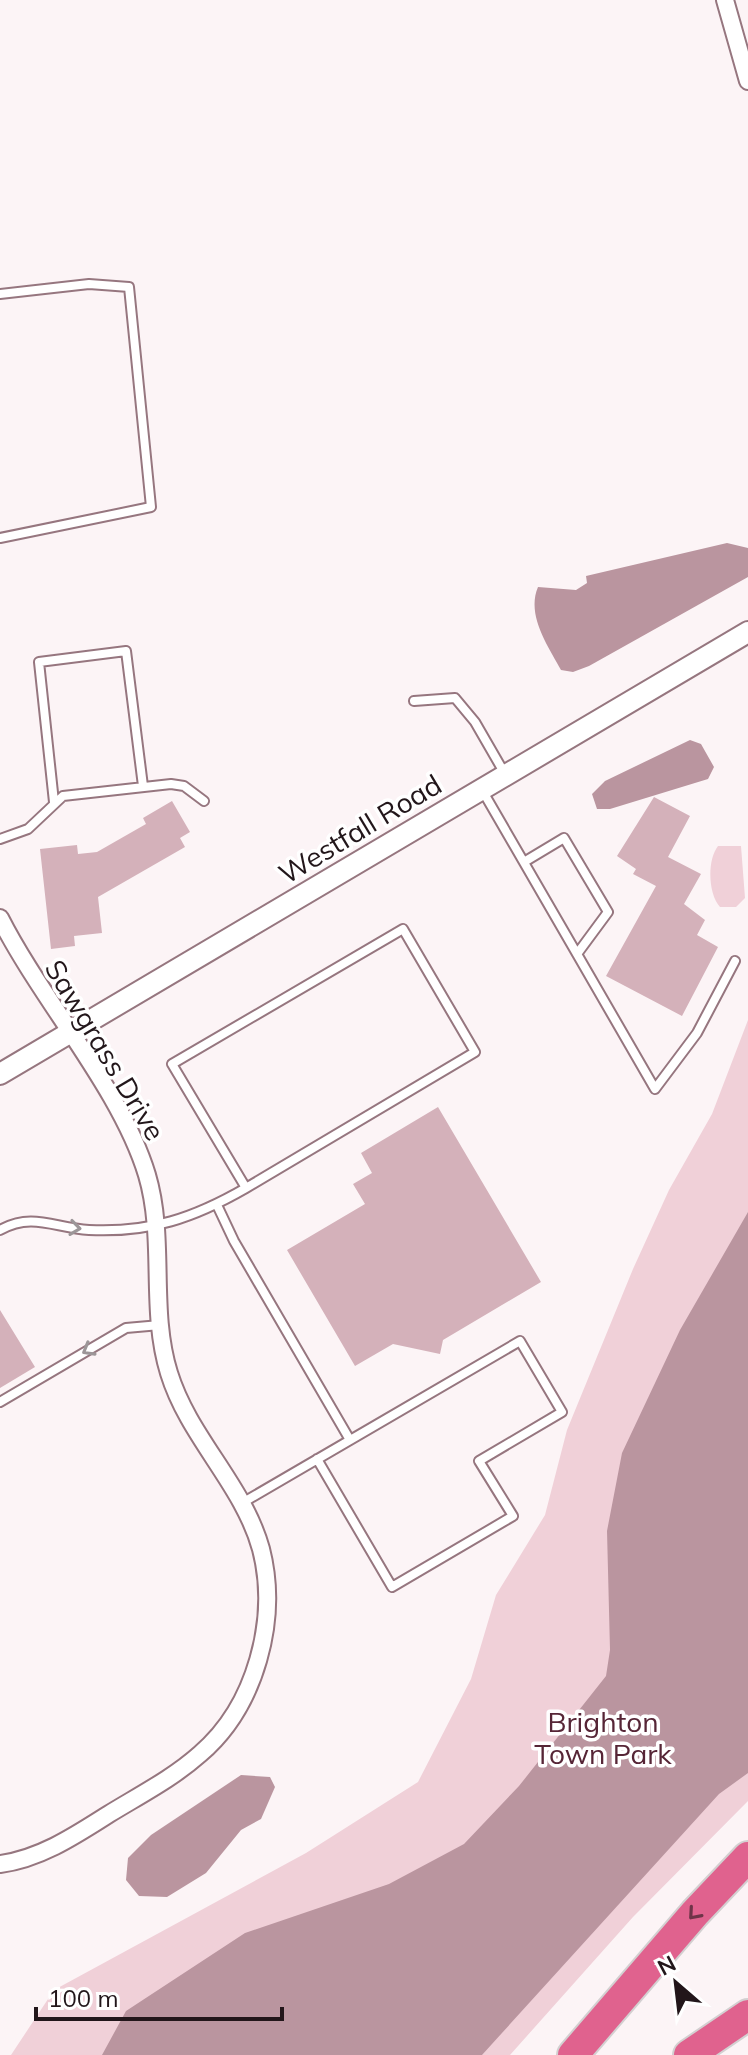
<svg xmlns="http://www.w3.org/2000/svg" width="748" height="2055" font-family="Mulish,sans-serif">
  <rect width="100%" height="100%" fill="#fcf4f6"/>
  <path fill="#f0d0d8" d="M718 846H741L745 898 736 907H720C708 894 707 860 718 846Z
    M748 1020V1801L633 1917 510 2055H11L54 1990 306 1853 418 1782 471 1679 496 1595 545 1515 567 1430 633 1269 669 1190 712 1114Z"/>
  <path fill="#ba959f" d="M727 543 748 548V577L589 666 573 672 561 670C548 646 526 615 538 587L576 590 587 583 586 576Z
    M690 740 701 744 714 767 708 779 610 809H597L592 794 605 781Z
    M748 1212V1773L719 1794 482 2055H102L126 2011 245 1933 389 1884 464 1844 519 1786 606 1676 610 1650 607 1531 622 1453 680 1330Z
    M241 1775 270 1777 275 1787 261 1819 241 1830 206 1873 167 1897 139 1896 126 1880 128 1858 151 1835Z"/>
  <path fill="#d4b1ba" d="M654 797 690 816 668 857 701 874 684 904 705 920 697 935 718 947 682 1016 606 976 656 886 633 874 636 869 617 856Z
    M172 801 190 832 180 838 185 847 98 897 102 933 74 936 75 946 51 949 40 849 77 845 78 854 97 852 146 824 143 818Z
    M438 1107 541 1282 443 1340 440 1354 393 1344 355 1366 287 1250 365 1204 353 1184 372 1173 361 1153Z
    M0 1310 35 1367 0 1388Z"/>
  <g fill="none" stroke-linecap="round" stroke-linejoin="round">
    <defs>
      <path id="service" d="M0 294 89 284 129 287 151 507 0 538
        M414 701 455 698 475 722 505 774
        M482 790 577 954 608 912 564 838 524 862
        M54 802 39 662 126 651 143 786
        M0 839 28 829 63 796 171 784 184 786 204 801
        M577 954 655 1089 697 1033 735 961
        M217 1205 234 1241 350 1440
        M0 1230C33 1212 54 1228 89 1230 150 1233 194 1218 246 1188L475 1052 403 929 172 1064 246 1188
        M0 1402 126 1328 160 1325
        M242 1503 520 1341 562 1412 479 1461 513 1516 392 1587 317 1459"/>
      <path id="minor" d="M725 0 748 81
        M0 918C42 1001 121 1089 147 1175 166 1239 149 1309 169 1373 189 1438 243 1484 261 1549 279 1619 256 1706 200 1754 173 1778 140 1795 109 1814 76 1835 40 1859 0 1864"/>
      <path id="tertiary" d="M0 1074 748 632"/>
      <path id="motorway" d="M573 2055 695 1913 748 1857
        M689 2055 748 2015"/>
    </defs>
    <use href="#service" stroke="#96767f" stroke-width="12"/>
    <use href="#minor" stroke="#96767f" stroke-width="20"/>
    <use href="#tertiary" stroke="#96767f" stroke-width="24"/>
    <use href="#motorway" stroke="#d3d0d1" stroke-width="34"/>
    <use href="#service" stroke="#fff" stroke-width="8"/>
    <use href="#minor" stroke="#fff" stroke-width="16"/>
    <use href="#tertiary" stroke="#fff" stroke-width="20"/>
    <use href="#motorway" stroke="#e0628e" stroke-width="30"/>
  </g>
  <defs><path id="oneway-chevron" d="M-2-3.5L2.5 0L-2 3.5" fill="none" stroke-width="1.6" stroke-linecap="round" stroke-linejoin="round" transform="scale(2)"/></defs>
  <g stroke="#9c9698">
    <use href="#oneway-chevron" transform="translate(75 1228) rotate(8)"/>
    <use href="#oneway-chevron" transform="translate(88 1350) rotate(150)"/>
  </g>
  <use stroke="#6e3448" href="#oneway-chevron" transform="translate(694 1914) rotate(131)"/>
  <g text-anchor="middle" stroke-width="7" stroke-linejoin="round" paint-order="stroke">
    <g font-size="28" fill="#22161a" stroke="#fff">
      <text transform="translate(360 829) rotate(-31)" y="10">Westfall Road</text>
      <text transform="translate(105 1050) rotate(59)" y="10">Sawgrass Drive</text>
    </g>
    <g font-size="28" fill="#562536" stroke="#fff">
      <text x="603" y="1732">Brighton<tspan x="603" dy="32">Town Park</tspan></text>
    </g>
  </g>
  <g transform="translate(676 1983) rotate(332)" stroke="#ffffff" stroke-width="6" paint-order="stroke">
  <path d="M0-6L14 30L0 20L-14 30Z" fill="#22161a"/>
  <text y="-12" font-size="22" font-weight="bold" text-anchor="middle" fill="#22161a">N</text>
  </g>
  <path d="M36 2007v12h246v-12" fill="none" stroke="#22161a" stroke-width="4"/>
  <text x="48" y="2007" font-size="24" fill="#22161a" stroke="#ffffff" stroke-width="6" paint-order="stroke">100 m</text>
</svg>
